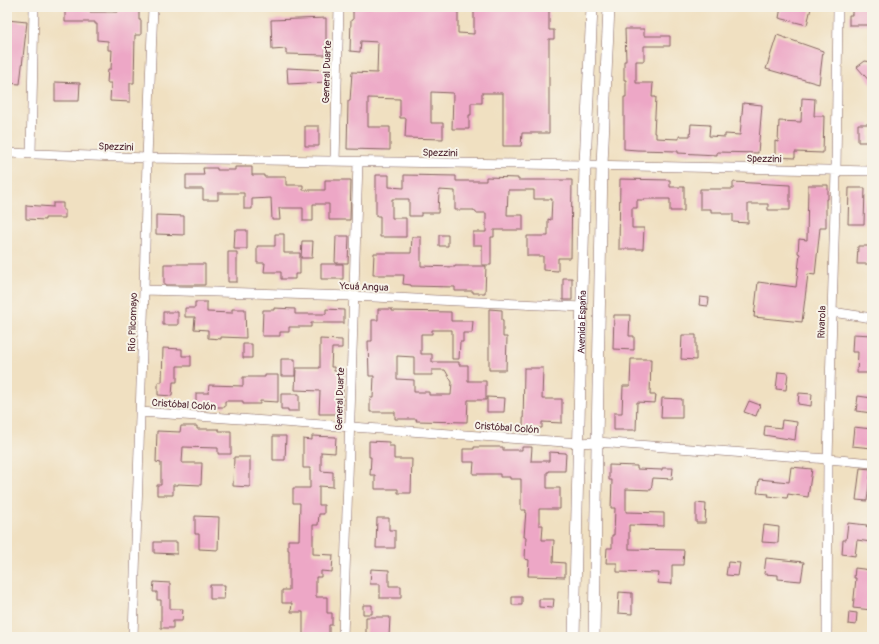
<svg xmlns="http://www.w3.org/2000/svg" width="879" height="644" font-family="Pangolin,sans-serif">
  <rect width="100%" height="100%" fill="#f7f3e8"/>
  <filter id="ink" filterUnits="userSpaceOnUse"><feTurbulence type="fractalNoise" baseFrequency=".025" numOctaves="2"/><feDisplacementMap in="SourceGraphic" scale="8" xChannelSelector="R" yChannelSelector="G"/><feConvolveMatrix kernelMatrix="1 2 1 2 8 2 1 2 1" color-interpolation-filters="sRGB"/></filter>
  <filter id="wash" filterUnits="userSpaceOnUse"><feTurbulence type="fractalNoise" baseFrequency=".012" numOctaves="4" result="noise"/><feDisplacementMap in="SourceGraphic" scale="16" xChannelSelector="R" yChannelSelector="G"/><feGaussianBlur stdDeviation="0.9" result="paint"/><feColorMatrix in="noise" values="0 0 0 0 0 0 0 0 0 0 0 0 0 0 0 0 0 1.4 0 .05"/><feComposite in="paint" operator="in"/></filter>
  <g filter="url(#wash)">
    <rect width="100%" height="100%" fill="#f0e0c1"/>
    <g id="blocks">
      <path fill="#eda7c6" fill-rule="evenodd" d="M65 7H90V12H118V7H139V20H141V35H135L134 83H130V102L110 101 111 83H107L108 69H111L112 50H108V41L97 40V24H95V22H65Z
        M353 7H458V33L474 34V7H549V30H554V39H549V133H522L521 146H503V93H482V103H471V115H469V129H452L453 93 431 92V123H443V139L405 138 406 118H400V99L368 98V127H390V150L347 149 348 101H350L352 72 377 73 378 42 361 41 360 52 350 51 351 20H353Z
        M781 7H806L811 8 807 25 779 18Z
        M852 7H872V25H849V15H852Z
        M326 18V55L286 54V49L272 50 271 20Z
        M7 20 27 22 20 84 7 83Z
        M625 29H644V36H670V46H644V61H636V83H653L652 97H656L654 133H656V138L679 139V136H690L691 124 710 125 709 136 725 137V134L740 135 743 103 762 105 758 153 717 152V155L678 153V151L637 150 624 149V97H626V80H624V61H626Z
        M777 35 823 51 819 84 766 69Z
        M865 61 872 62V84L857 67Z
        M287 68 327 70V82L288 84Z
        M55 82 80 83 79 101H55Z
        M802 98 815 99 814 116H824L823 153 795 152V158L775 157V141L778 142 779 121 801 122Z
        M858 124H869V142H858Z
        M305 126H319V146H305Z
        M235 167H252V175H264V177H286V185H303V190H325V180H351L350 220H329V204H313V221H303V208H279L280 220H272L271 198 252 199V209H244V193H218V200H203V189H186V175H204L203 168H217V170H235Z
        M376 175H389V187L404 188V175L456 176V181H486V177L518 178V180H572L571 258H558V271L543 270V256H527V236H548V219L551 220 552 199H534V190H508L507 215H523V230H494V237H491V265H482V245H473V232H486V213H476V211H474V210H455V191L439 190 438 213H421V216H409V199H392V218H406V237H380V216H376Z
        M620 179 670 180V187H684V211H670V199H644V200H637V208H632V228H644L643 249H619Z
        M733 182 790 185V210H768V204H748V223L733 222V214H722V212H711V209H700V189H733Z
        M808 185H828V199H826V228H820L815 275 808 274 802 322 754 317 758 282 796 287 800 254 798 253 799 239 807 240Z
        M849 188H865L864 224H848Z
        M53 203H63V210H65V218H45V220L26 219V205L53 207Z
        M156 215 184 216V235L156 234Z
        M235 230H247V249H234Z
        M275 234H284V253H300V274H295V279H281V272H264L265 263H257V246H275Z
        M439 235H448V246H439Z
        M336 236H349L348 263H335Z
        M412 237H421V266L455 267V266H486L485 293H473V291H455V287L411 286V285L403 284 404 275H373L374 253H411Z
        M302 241H313L312 258H301Z
        M858 246H872V264H857Z
        M228 252H237V282H228Z
        M164 264H205V285H164Z
        M321 264H343V279H321Z
        M563 278H572V300H563Z
        M700 297 709 298 708 306 699 305Z
        M195 302H207V312L232 313V309H245L246 338 221 337V339L208 338V330L194 329 195 317H185V308H195Z
        M274 308 295 309V314H326V309L344 310V323H311V327H289V332H280V336H262L263 310H274Z
        M378 309H392V311L451 312V321H473L472 333H463V342H460L459 359H452V330H432V334H421V354H432V362H459V365H468V381H486V400H468L467 422 416 421 417 419H395V412H370V398H373L374 376H369L368 341H372V320H378ZM397 356 414 357V375H432V370H445L452 382 451 395H429V392H414V380L397 379Z
        M489 309 502 310V320H503V337H507L506 370H489Z
        M163 312H178V325H163Z
        M614 315H630L629 336H634V350L613 349Z
        M853 334 872 335V348H869L868 373H857L858 352H852Z
        M682 335H696V360L681 359Z
        M320 339 342 340V348H332L331 367H334V371H343V414H319L320 391 295 390 296 368H320Z
        M243 344H252V358H243Z
        M163 348 182 349V356H191V366H177V382H173L172 396 158 395V382H162Z
        M281 359H295V376H281Z
        M631 359H651L650 395H656L655 403 637 402 636 430H614V413H622L623 386H630Z
        M524 368H543L542 399H562V423L542 422V428H523Z
        M778 372 788 373 786 390 776 389Z
        M265 375H278V402L260 401V404H243V401H225V407H208V410L196 409V393H208L209 385 243 386V377H265Z
        M799 393 812 394 811 406 798 404Z
        M281 394H299V411H288V409H281Z
        M858 396 872 398V413L856 411Z
        M487 397 505 398 504 412H487Z
        M662 398 682 399V418H661Z
        M749 401 760 405 756 416 744 412Z
        M782 420 797 422 795 440 764 435 765 426 781 428Z
        M181 426H197V429H219V431H231V454H218V448L183 447 182 463H202L201 485 178 484V485H173V495H157V485H161V463L156 462 157 431 180 432Z
        M854 427 872 429V448L852 446Z
        M273 436H286L285 460H273Z
        M312 436 336 437 335 453 321 452V471L333 472V487L319 486V505H324V514H319L318 525H313V554L333 555 332 572 321 571V577H316V597H327V613H332V625H329V637H303V612H291L292 603H282V590H289V550H288V540H299L300 503H293V488H310V468H303V439L312 440Z
        M369 441 389 442V446H394V459H412L411 493H398V489H375V475H370L371 457H369Z
        M474 447H503V450H522V447H532L531 461H549V452L566 453 565 471H549V472H547V488H560V509H539V525H543L542 540H554L553 562 565 563V577L528 576 529 560 525 559 526 537H524L526 510H521V479H510V477H500V474H473L474 462H463V449H474Z
        M234 457H250V487L233 486Z
        M609 465 637 466V469L662 470V468H673L672 479 653 478 651 490 626 489V512L664 513V526L629 525V549L684 550 683 565H672V584L658 583 659 573 617 572V563H606L607 548H612V535H614L615 508H611L612 480H609Z
        M791 467 812 469 808 497 788 494 787 498 768 496 769 494 757 493 759 479 789 482Z
        M860 468 871 469 867 501 856 500Z
        M696 503 706 504 705 523H696Z
        M195 516 219 517 218 550 199 549V534H195Z
        M377 518H389V530H395V548H376Z
        M848 523 867 525 866 527H872L871 542 857 540 855 556 842 554 843 540H846Z
        M764 525 779 527 778 543 762 542Z
        M154 542H177V554L154 553Z
        M766 558 804 562 801 581 778 579V575L764 574Z
        M728 562 740 563 738 576 726 575Z
        M855 568 871 570 869 584 872 585V610L853 608 856 578H854Z
        M371 569 389 570V586H401V598H380V584H370Z
        M154 582 170 583V609H183L182 621H173V628H161V600H157V592H153Z
        M210 585H225L224 599H210Z
        M619 592 632 593V614L618 613Z
        M512 597H522V605H512Z
        M539 599H554L553 608 539 607Z
        M363 605H372V614H363Z
        M849 612 857 613 856 625 848 624Z
        M366 617H390L389 637H366Z"/>
    </g>
  </g>
  <g filter="url(#ink)">
    <use href="#blocks" fill-opacity="0" stroke="#846360" stroke-width="1"/>
    <g fill="none" stroke-linecap="round" stroke-linejoin="round">
      <defs>
        <path id="minor" d="M7 153 147 158 585 165 872 171
          M31 154 34 7
          M335 161 339 7
          M144 290 353 296 582 307
          M832 312 872 318
          M140 412 579 443 597 442 828 459 872 463
          M133 637 144 290 147 158 153 7
          M343 637 358 162
          M827 637 828 459 836 171 838 7"/>
        <g id="tertiary">
          <path id="s1" d="M574 637 585 165 592 7"/>
          <path d="M594 637 597 442 602 165 609 7"/>
        </g>
      </defs>
      <use href="#minor" stroke="#846360" stroke-width="10"/>
      <use href="#tertiary" stroke="#846360" stroke-width="12"/>
      <use href="#minor" stroke="#fff" stroke-width="9"/>
      <use href="#tertiary" stroke="#fff" stroke-width="11"/>
    </g>
  </g>
  <g text-anchor="middle" stroke-width="4" stroke-linejoin="round" paint-order="stroke">
    <g font-size="10" fill="#4a1f2b" stroke="#f7f3e8">
      <text transform="translate(326 72) rotate(-88)" y="4">General Duarte</text>
      <text transform="translate(116 146) rotate(2)" y="4">Spezzini</text>
      <text transform="translate(440 152) rotate(1)" y="4">Spezzini</text>
      <text transform="translate(764 158) rotate(1)" y="4">Spezzini</text>
      <text transform="translate(364 286) rotate(2)" y="4">Ycuá Angua</text>
      <text transform="translate(132 322) rotate(-88)" y="4">Río Pilcomayo</text>
      <text dy="4" stroke="none"><textPath href="#s1" startOffset="315">Avenida España</textPath></text>
      <text transform="translate(821 322) rotate(-88)" y="4">Rivarola</text>
      <text transform="translate(339 399) rotate(-88)" y="4">General Duarte</text>
      <text transform="translate(184 404) rotate(4)" y="4">Cristóbal Colón</text>
      <text transform="translate(507 427) rotate(4)" y="4">Cristóbal Colón</text>
    </g>
  </g>
  <rect width="879" height="644" fill="none" stroke="#f7f3e8" stroke-width="24"/>
</svg>
